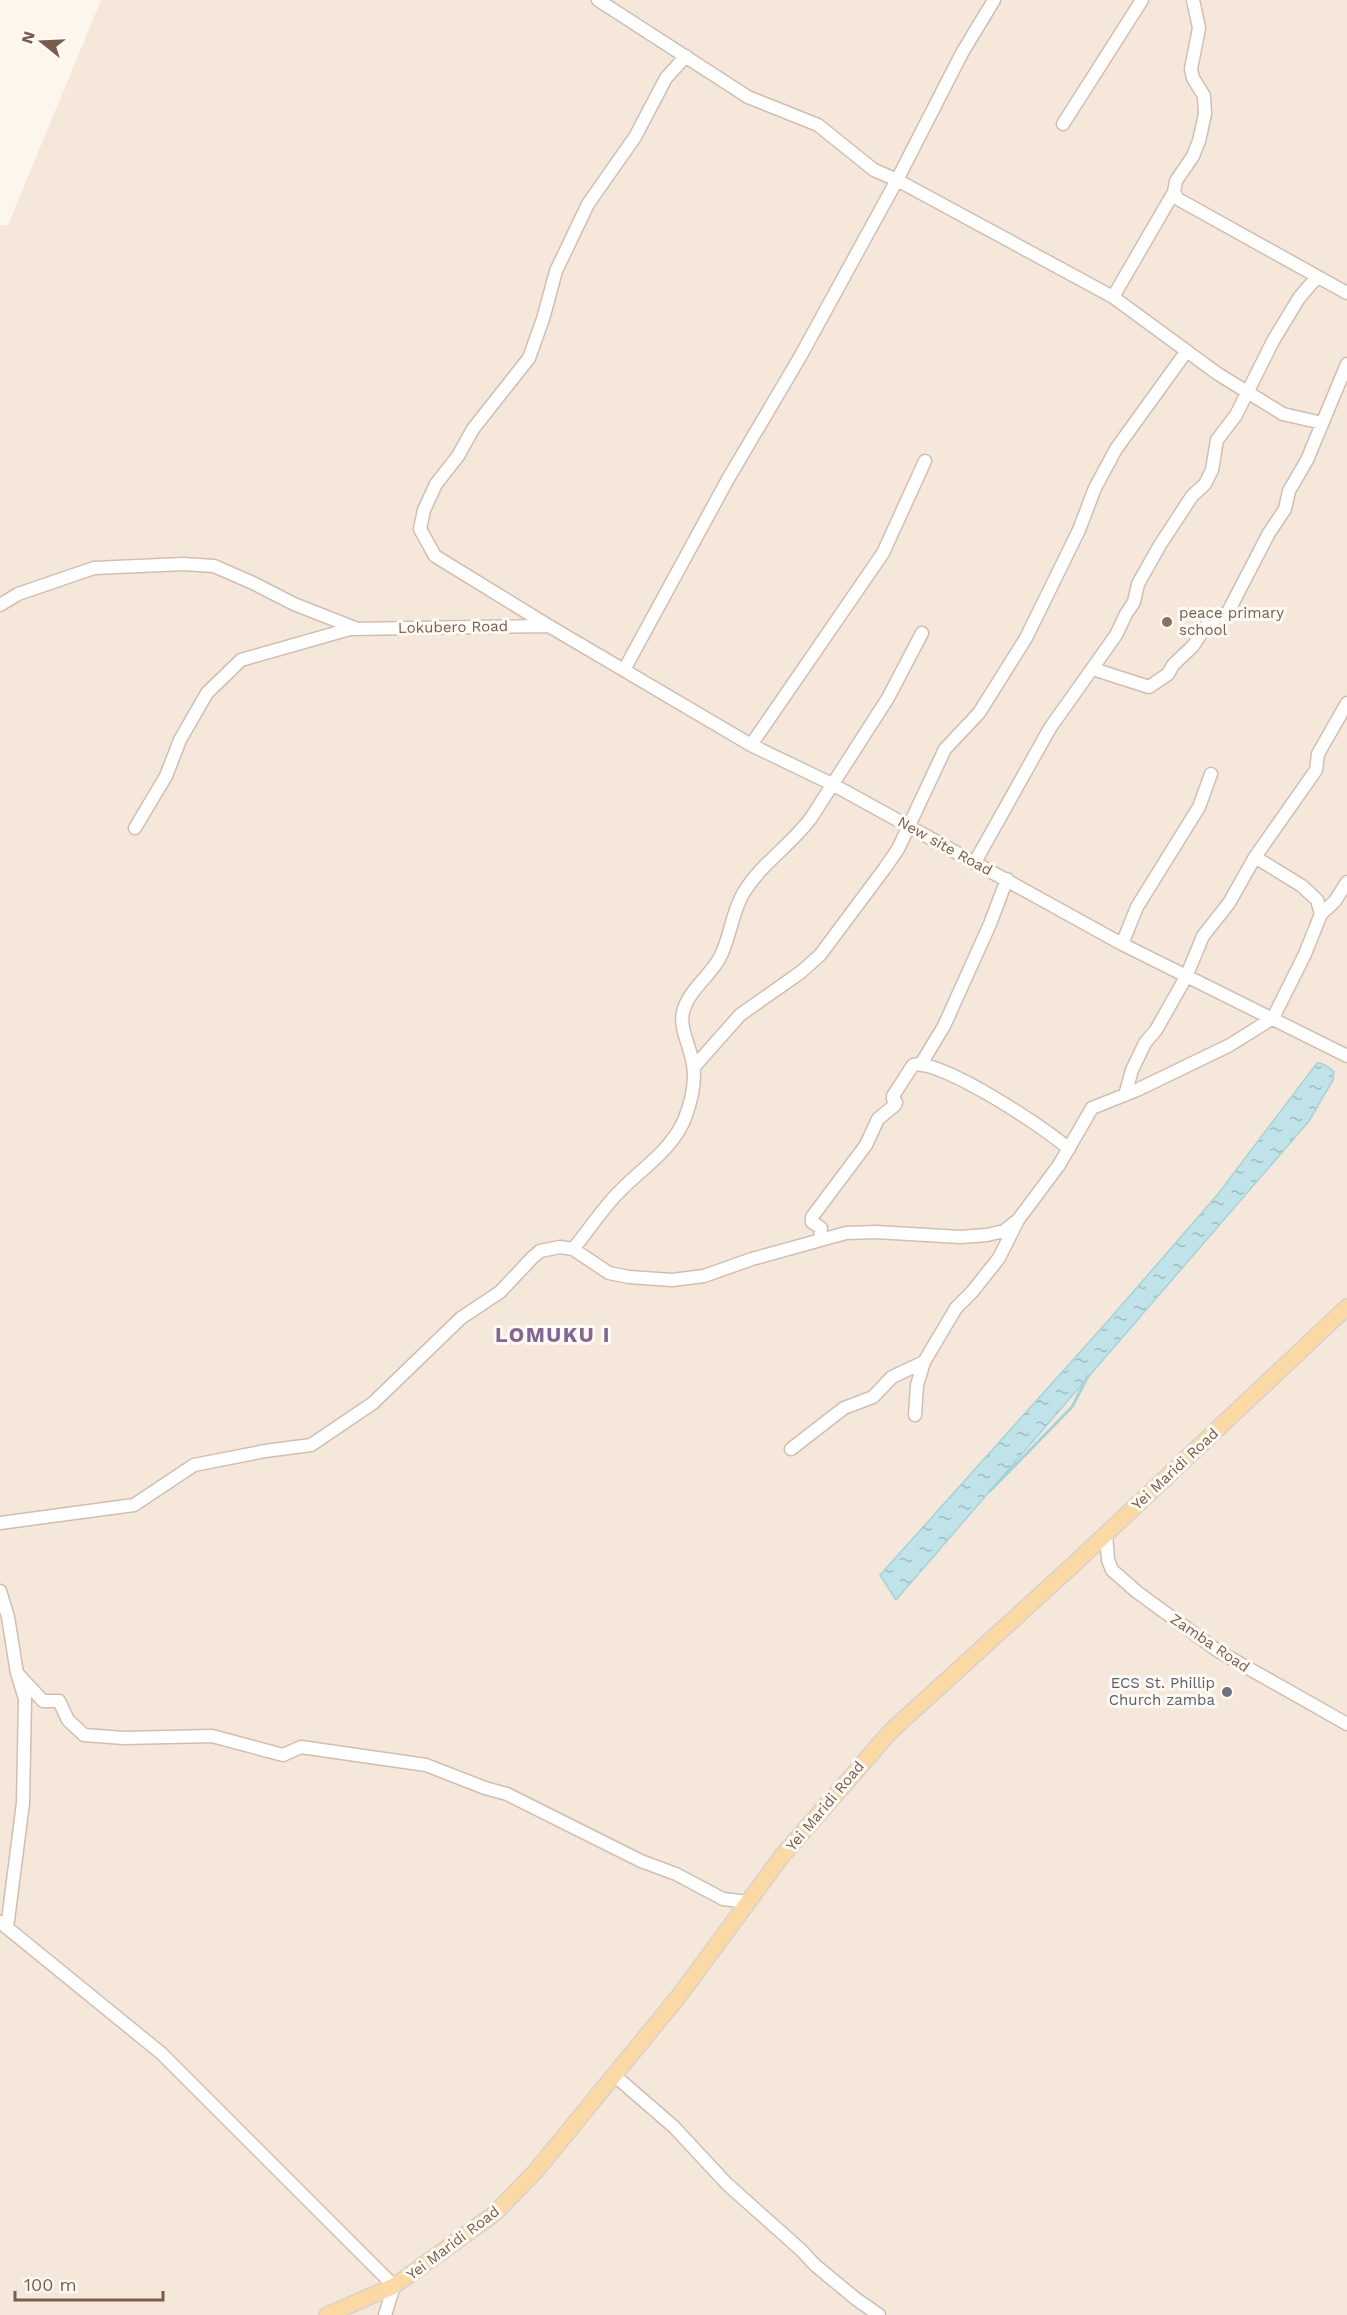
<svg xmlns="http://www.w3.org/2000/svg" width="1347" height="2315" font-family="'Work Sans',sans-serif">
  <defs>
    <pattern id="water-ripples" width="26" height="14" patternUnits="userSpaceOnUse" patternTransform="scale(1.5)"><rect width="26" height="14" fill="#bfe3e8"/><path d="M2 4q2-2 4 0t4 0M15 11q2-2 4 0t4 0" fill="none" stroke="#a0bbbe"/></pattern>
  </defs>
  <rect width="100%" height="100%" fill="#fdf6ec"/>
  <path fill="#f5e8da" d="M101 0H1347V2315H0V225H8Z"/>
  <path fill="url(#water-ripples)" stroke="#a5d3da" stroke-width="1.5" d="M1317 1063C1324 1063 1329 1067 1334 1072L1333 1080 1309 1121 896 1600 880 1575 1107 1322 1218 1194Z"/>
  <g fill="none" stroke-linecap="round" stroke-linejoin="round">
    <path stroke="#a5d3da" stroke-width="3" d="M990 1491 1072 1407 1088 1376"/>
    <defs>
      <path id="minor" d="M598 0 748 97 818 125 874 170 897 180 1113 297 1218 374 1283 414 1322 423
        M1193 0 1199 28 1191 69 1193 78 1204 96 1205 114 1199 141 1193 156 1176 181 1174 192 1178 199 1347 293
        M686 56 666 78 635 137 588 204 556 271 543 319 529 358 473 429 458 456 436 484 424 510 420 529 435 556 549 626 751 745 832 784 1122 944 1347 1056
        M1063 124 1142 0
        M1113 297 1174 192
        M0 605 18 594 94 568 183 564 214 566 253 583 294 604 355 628
        M1093 669 1149 687 1168 674 1173 665 1193 646 1208 623 1228 612 1269 533 1285 509 1289 491 1307 460 1347 364
        M624 670 728 479 800 357 897 180 962 53 994 0
        M751 745 883 553 925 461
        M135 828 166 776 180 740 207 693 241 660 350 629 548 626
        M1255 857 1302 886 1317 900 1321 914
        M975 862 1050 728 1116 635 1126 614 1134 602 1138 584 1160 545 1192 496 1205 484 1212 470 1217 440 1236 415 1273 341 1299 298 1317 277
        M1122 944 1137 907 1199 807 1211 774
        M921 1064 944 1026 990 924 1007 879
        M694 1067 740 1015 801 972 820 955 885 868 898 849 945 749 979 713 1026 638 1079 530 1095 488 1116 449 1186 352
        M1125 1095 1132 1070 1145 1043 1156 1030 1186 977 1203 936 1229 903 1255 857 1316 770 1318 754 1347 703
        M820 1240 821 1228 812 1222V1217L866 1145 878 1119 895 1105 896 1102 893 1099V1096L913 1065C940 1058 1047 1129 1069 1149
        M573 1249C589 1230 602 1209 619 1192 641 1169 673 1149 685 1118 691 1102 696 1082 693 1065 691 1047 679 1029 683 1012 688 991 709 977 719 959 731 938 731 913 744 892 762 863 791 845 811 818L888 698 922 633
        M915 1415 917 1385 924 1362
        M791 1449 844 1408 873 1397 892 1377 924 1362 956 1308 972 1292 999 1258 1017 1222
        M0 1523 134 1505 194 1465 265 1451 311 1445 373 1403 461 1318 500 1292 532 1258 540 1251 560 1247 573 1249 609 1273 629 1277 672 1280 704 1276 752 1259 846 1233 876 1232 960 1237 987 1235 1004 1231 1018 1220 1059 1165 1092 1108 1137 1090 1230 1045 1273 1018 1305 954 1321 914 1335 901 1347 882
        M1106 1534 1108 1560 1112 1570 1137 1592 1218 1651 1347 1724
        M0 1591 8 1617 17 1673 25 1699 23 1803 7 1928
        M17 1673 43 1701H59L68 1720 84 1735 124 1738 212 1736 283 1755 301 1747 426 1765 485 1788 507 1794 641 1861 676 1874 723 1899 748 1902
        M0 1922 161 2053 394 2286 385 2315
        M614 2075 674 2127 727 2184 801 2250 815 2265 856 2299 879 2315"/>
      <path id="major" d="M327 2315 394 2286 494 2214 535 2172 679 1996 782 1856 891 1731 1072 1566 1347 1307"/>
    </defs>
    <use href="#minor" stroke="#d1beb0" stroke-width="15"/>
    <use href="#major" stroke="#dad1cd" stroke-width="18"/>
    <use href="#minor" stroke="#fff" stroke-width="12"/>
    <use href="#major" stroke="#fbd9a5" stroke-width="15"/>
  </g>
  <circle fill="#8d6e63" stroke="#fffaf3" stroke-width="2" cx="1167" cy="622" r="6"/>
  <circle fill="#6b7280" stroke="#fffaf3" stroke-width="2" cx="1227" cy="1692" r="6"/>
  <g text-anchor="middle" stroke-width="6" stroke-linejoin="round" paint-order="stroke">
    <g font-size="15" fill="#785e54" stroke="#fffaf3" text-anchor="start">
      <text x="1179" y="618">peace primary<tspan x="1179" dy="17">school</tspan></text>
    </g>
    <g font-size="15" fill="#7a5c4d" stroke="#fffaf3">
      <text transform="translate(453 627) rotate(-1)" y="5">Lokubero Road</text>
      <text transform="translate(945 846) rotate(29)" y="5">New site Road</text>
      <text transform="translate(1175 1469) rotate(-43)" y="5">Yei Maridi Road</text>
      <text transform="translate(1210 1643) rotate(34)" y="5">Zamba Road</text>
      <text transform="translate(825 1806) rotate(-50)" y="5">Yei Maridi Road</text>
      <text transform="translate(453 2243) rotate(-37)" y="5">Yei Maridi Road</text>
    </g>
    <g font-size="15" fill="#5b616d" stroke="#fffaf3" text-anchor="end">
      <text x="1215" y="1688">ECS St. Phillip<tspan x="1215" dy="17">Church zamba</tspan></text>
    </g>
    <g font-size="21" font-weight="bold" letter-spacing="1.5" fill="#846695" stroke="#fffaf3">
      <text x="553" y="1342">LOMUKU I</text>
    </g>
  </g>
  <g transform="translate(42 42) rotate(288)" stroke="#fffaf3" stroke-width="4.5" paint-order="stroke">
  <path d="M0-4.5L10 22L0 15L-10 22Z" fill="#7a5c4d"/>
  <text y="-9" font-size="16" font-weight="bold" text-anchor="middle" fill="#7a5c4d">N</text>
  </g>
  <path d="M15 2291v9h148v-9" fill="none" stroke="#7a5c4d" stroke-width="3"/>
  <text x="24" y="2291" font-size="18" fill="#7a5c4d" stroke="#fffaf3" stroke-width="4.5" paint-order="stroke">100 m</text>
</svg>
